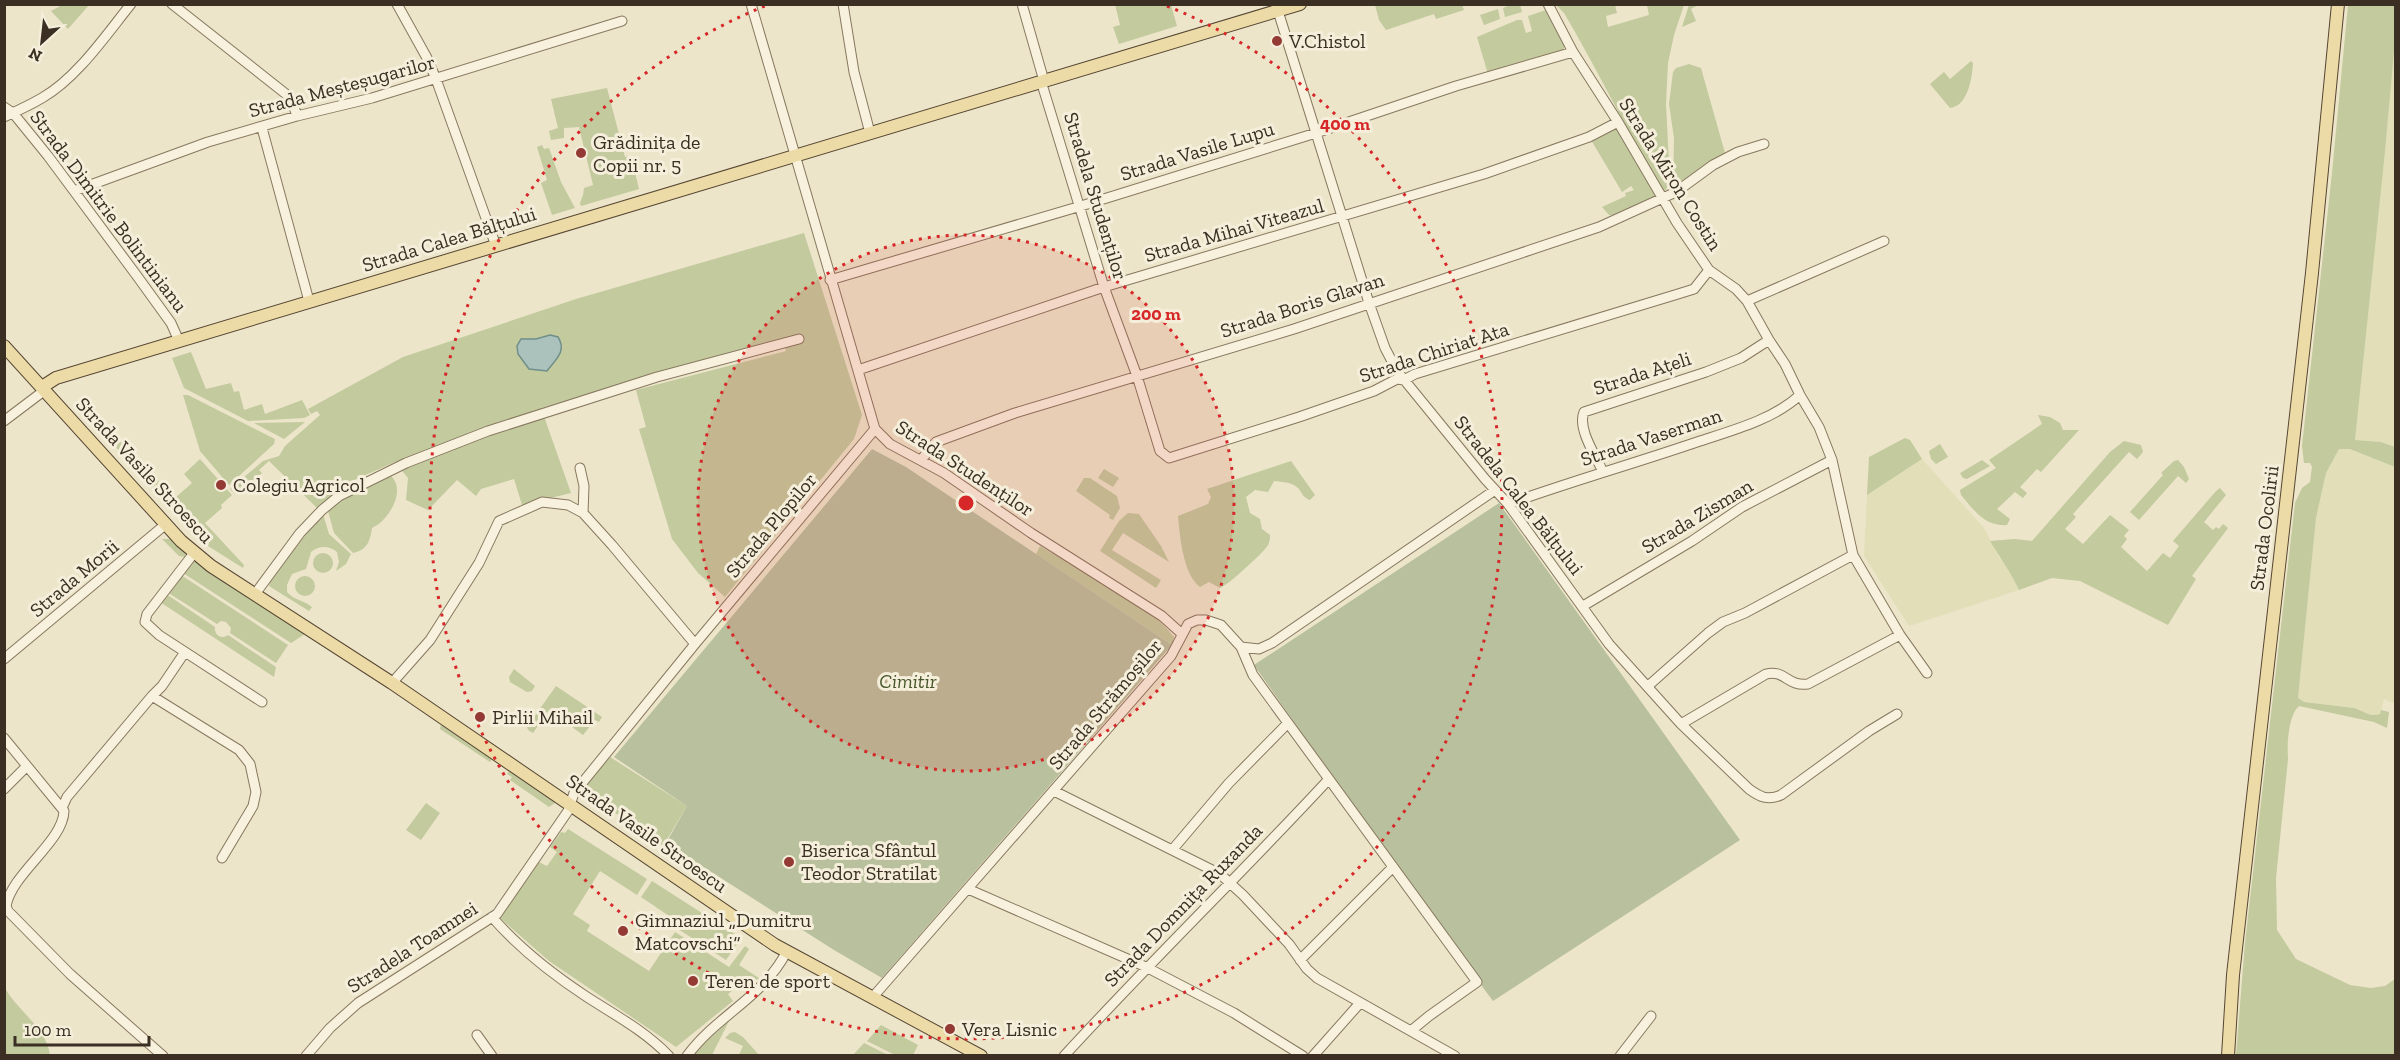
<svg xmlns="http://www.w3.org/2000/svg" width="2400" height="1060" font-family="'Zilla Slab',serif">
  <rect width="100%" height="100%" fill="#ece5ca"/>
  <path fill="#e1deb8" d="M2395 40V447L2381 442 2355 440Z
    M2339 449H2350L2395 467V704L2384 699 2380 714 2376 715 2363 713 2360 709 2354 708 2304 702 2298 698 2316 518 2326 473Z
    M1922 459 1984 528 1999 557 2010 570 2019 590 1909 626 1864 556 1867 495Z"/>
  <path fill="#c2ca9e" d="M1115 4 1171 5 1177 26 1119 44 1113 27 1120 25Z
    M62 5V4L89 5 68 29 51 11Z
    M1375 5H1462L1464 10 1436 19 1434 14 1386 30 1379 20Z
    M1510 5H1520L1522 12 1505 17 1503 8Z
    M1556 5H1615L1617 13 1606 16 1608 27 1649 15 1647 5H1684L1674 35 1668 63 1666 104 1670 182 1664 193C1628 134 1599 72 1564 13Z
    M1689 5H1698L1691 9 1696 21 1682 27Z
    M2348 5H2395V40L2385 151 2355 440 2381 442 2395 447V467L2350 449H2339L2326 473 2316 518 2298 698 2304 702 2354 708C2363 710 2369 718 2380 714L2381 710 2389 712 2387 728 2374 722 2299 706C2288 716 2287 745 2288 759L2276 878 2277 930 2296 959 2350 985 2371 988 2385 986 2395 979V1055H2236L2245 943 2295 503 2302 488 2310 482 2312 467 2310 463H2304L2302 446 2332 173Z
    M1498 9 1500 19 1484 25 1480 15Z
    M1546 10 1565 44 1563 51 1488 74 1477 37 1517 20H1522L1526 33 1532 31 1528 16Z
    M1971 61 1973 63C1972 78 1968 106 1950 108L1930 84 1944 72 1950 79Z
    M1689 64 1701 68 1725 153 1673 191 1674 138 1669 104 1673 72 1676 68Z
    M607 88 625 157 631 156 639 189 581 206 580 203 583 195 584 188 593 185 579 127 564 128V138L551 140 549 131 558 128 551 99Z
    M1617 127 1657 198 1616 216 1609 215 1602 207 1626 196 1625 193 1634 190 1631 186 1622 192 1591 140Z
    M542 145 544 149 549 148 561 182 575 208 552 215 541 183 547 180 537 147Z
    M804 233 862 415 854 439 725 597 698 573 672 539 639 429 646 427 636 390 786 351 782 338 541 408 571 493 522 505 514 479 481 489 476 496 457 480 428 510 406 500 408 478 395 462 352 481 317 508 269 461 259 470 262 473 243 490 241 488 235 494 230 489 263 461 279 456 285 446 320 415 317 411 311 414 308 409 403 357 576 299Z
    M191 352 206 389 231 383 234 392 239 391 244 410 262 404 265 414 302 400 310 415 304 418 248 421 184 388 172 358Z
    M183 395H188L275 439 274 444 229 485 200 451Z
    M2038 415 2050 417 2060 423 2063 430H2079L2041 472 2037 469 2020 487 2027 493 2023 498 2015 492 1997 509 2010 519 2007 525C1985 527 1974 510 1961 495L1960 490 1996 468 1989 460 2042 424Z
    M100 421 175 498 192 483 184 474 200 459 232 495 221 505 222 508 205 523 244 565 243 568 208 546 95 425Z
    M305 422 284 439 254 423Z
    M1905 438 1910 440 1922 459 1867 495 1869 457Z
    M2124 441 2141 445 2143 452 2137 459 2129 452 2073 514 2076 517 2065 529 2083 544 2110 515 2129 530 2124 536 2127 539 2121 547 2147 571 2163 553 2170 558 2179 546 2173 541 2216 491 2220 488 2226 495 2204 522 2213 530 2216 527 2219 529 2223 524 2228 528 2192 576 2196 579 2168 625 2080 581 2052 578 2019 590C2011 572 2000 558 1990 541L2015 539 2032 541 2110 452Z
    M1940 444 1948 457 1936 464 1931 459 1929 451Z
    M1982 460 1990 466 1967 479 1963 478 1960 473Z
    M2178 460 2184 467 2189 479 2186 483 2178 476 2139 520 2130 512 2163 475 2161 473 2174 461Z
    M1291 461 1315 495 1310 500C1303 497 1303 495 1299 489 1293 482 1283 482 1274 481L1268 492 1255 490 1246 497 1250 513 1260 519 1262 529 1270 535C1270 541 1269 545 1265 549 1258 557 1227 586 1220 588L1209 582 1200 587C1183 574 1180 537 1178 516L1208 504 1211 497 1207 489Z
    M1104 469 1119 478 1113 487 1098 478Z
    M386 476H391C407 491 388 521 372 528 370 540 368 550 353 553L334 533 328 511 340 501Z
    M1084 478H1090L1117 496 1120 508 1113 520 1109 518 1110 515 1076 491Z
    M1128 513 1139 514 1161 546 1169 562 1123 533 1112 550 1161 580 1156 588 1100 551 1119 521Z
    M323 514 329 534 351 554 346 564 336 571 339 562 337 552C329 546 320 545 311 552L306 569 292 574 287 585V592C295 601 304 600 312 607L309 611 269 586 270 578Z
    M162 539H171L185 553V557L179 556Z
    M1040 546C1085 574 1141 595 1174 637L1172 645 1036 554Z
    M313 563a10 10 0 1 1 20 0a10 10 0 1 1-20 0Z
    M192 562H196L305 634 291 643 183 573Z
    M181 575 288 645 276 663 230 633 231 628 226 622 221 621 217 624 167 592Z
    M295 586a10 10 0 1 1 20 0a10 10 0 1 1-20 0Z
    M166 594 215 627C214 635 221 640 228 635L276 667 274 677 160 602Z
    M514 669 535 686 532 691 527 692 510 682 509 677Z
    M556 686 602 717 599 722 595 720 583 735 549 710 533 733 528 730 527 727Z
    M441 724 492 759 490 762 440 729Z
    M610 757 687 806 663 846 582 790Z
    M510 770 549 796 555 803 549 807 510 780 512 777 507 774Z
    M426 803 440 813 421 840 406 830Z
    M568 829 647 879 637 895 600 871 573 914 590 925 587 931 649 971 675 932 729 967 745 946 749 949 739 965 762 980 749 978 728 994 733 1001 676 1047 549 961 500 918 539 862 547 866 557 852 550 847 561 832 565 833Z
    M652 881 741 938 726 960 678 929 681 924 641 897Z
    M4 986C16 1010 47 1028 50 1055H5Z
    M729 1021 712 1055 694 1056 697 1050Z
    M881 1025 918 1045 913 1055H895L867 1041Z
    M735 1032 743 1037 759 1055H739L743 1046 725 1038 730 1033Z
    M864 1043 888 1055H853Z"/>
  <path fill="#b9c09d" d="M872 449 906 467 1172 645 882 978 834 950 666 843 687 806 614 757Z
    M1499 503 1740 840 1493 1001 1427 912 1254 665Z"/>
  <path fill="#aac1bc" stroke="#718f8a" stroke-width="1.5" d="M550 335 558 337C567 351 556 359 547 371L529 369 518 354 517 346 521 339H536Z"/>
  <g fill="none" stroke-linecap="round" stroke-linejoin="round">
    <defs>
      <path id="minor" d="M172 4 291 98 297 116
        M397 4 427 58 436 79 496 246
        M751 4 875 429 890 444 944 473 1031 533 1162 616 1182 634
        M843 4 854 72 870 133
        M1022 4 1044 81
        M1548 4 1573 52 1618 122 1677 223 1709 270 1736 289 1747 301 1769 340 1785 364 1800 395 1819 427 1832 460 1853 555 1900 635 1927 673
        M1278 11 1369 303 1385 348 1397 371 1485 479 1508 504 1609 644 1681 724 1749 789C1760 797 1768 801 1781 795L1869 731 1897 714
        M1041 81 1104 287 1137 376 1160 451 1169 458 1299 417 1374 391 1397 379 1404 380 1415 374 1678 294 1694 289 1709 270
        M4 107 13 113 48 156 137 276 171 323 179 341
        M4 117C17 111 30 105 42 98 77 78 106 35 131 4
        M262 128 309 301
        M74 191 208 142 297 116 372 98 622 21
        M830 280 1081 206 1316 133 1456 86 1573 52
        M1747 301 1884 241
        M858 370 1104 287 1484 174 1589 137 1618 122
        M4 421 45 390
        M921 460 936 442 1015 413 1294 329 1599 227 1676 192 1713 165 1738 152 1764 144
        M580 468 584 486 583 513 612 545 695 644
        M1603 472C1596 456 1577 429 1584 412L1706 372 1741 358 1769 340
        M1508 504C1572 481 1636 463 1700 441 1734 430 1774 419 1800 395
        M194 553 147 614 145 622 159 635 262 702
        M255 594 300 533 322 510 339 496 406 463 488 431 657 377 799 339
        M1583 606 1692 541 1742 507 1832 460
        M1241 647 1253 675 1477 982 1429 1016 1412 1030
        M4 659 166 524
        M392 683 430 640 479 563 499 521 542 502 568 505 583 513
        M1648 686 1708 633 1723 622 1745 613 1853 555
        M152 696 162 686 185 652
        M1681 724 1766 674C1785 669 1787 687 1808 684L1900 635
        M4 738 64 811C63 842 12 873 6 906L8 911 70 974 163 1056
        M4 789 27 766
        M1054 791 1220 874 1243 895 1289 944 1307 969 1317 978 1455 1056
        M62 808 67 797 152 696 239 750 250 764 256 792 253 806 222 858
        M1173 849 1229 783 1288 723
        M968 889 1146 967 1234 1013 1303 1056
        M492 917C519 948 552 974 587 997 615 1015 645 1031 669 1056
        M1300 960 1392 868
        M872 998 1171 656 1188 624 1197 620H1206L1221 625 1241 647 1259 649 1272 643 1495 490
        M477 1035 492 1056
        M306 1056 330 1028 358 1003 497 914 568 811 574 793 695 644 875 429
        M687 1056C717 1015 763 998 787 951
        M1064 1056C1150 962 1242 873 1329 779
        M1313 1056 1360 1003
        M1620 1056 1651 1016"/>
      <path id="major" d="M4 346 181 541 211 566 392 683 775 945 981 1056
        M42 387 56 378 1300 4
        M2228 1056 2233 975 2312 273 2338 4"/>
    </defs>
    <use href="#minor" stroke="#887860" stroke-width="11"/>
    <use href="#major" stroke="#564633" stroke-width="14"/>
    <use href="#minor" stroke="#f7f1dd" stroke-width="9"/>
    <use href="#major" stroke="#ecdba6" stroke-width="12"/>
  </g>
  <circle cx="966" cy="503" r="268" fill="#d62828" fill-opacity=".12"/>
  <g fill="none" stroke="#d62828" stroke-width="3" stroke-dasharray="3 6">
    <circle cx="966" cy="503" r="268"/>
    <path d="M1167 6A536 536 0 1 1 765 6"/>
  </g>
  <g fill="#933a34" stroke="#f4eeda" stroke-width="2">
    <circle cx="1277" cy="41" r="6"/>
    <circle cx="581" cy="153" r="6"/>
    <circle cx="221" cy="485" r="6"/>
    <circle cx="480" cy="717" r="6"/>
    <circle cx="789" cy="862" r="6"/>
    <circle cx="623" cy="931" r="6"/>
    <circle cx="693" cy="981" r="6"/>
    <circle cx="950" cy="1029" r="6"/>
  </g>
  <g text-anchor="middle" stroke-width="6" stroke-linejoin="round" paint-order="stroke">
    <g font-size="20" fill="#3a2f22" stroke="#f4eeda" text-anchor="start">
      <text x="1289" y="48">V.Chistol</text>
      <text x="593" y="149">Grădinița de<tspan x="593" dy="23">Copii nr. 5</tspan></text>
      <text x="233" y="492">Colegiu Agricol</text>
      <text x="492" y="724">Pirlii Mihail</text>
      <text x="801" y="857">Biserica Sfântul<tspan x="801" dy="23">Teodor Stratilat</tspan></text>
      <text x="635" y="927">Gimnaziul „Dumitru<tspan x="635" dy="23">Matcovschi“</tspan></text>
      <text x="705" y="988">Teren de sport</text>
      <text x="962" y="1036">Vera Lisnic</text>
    </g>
    <g font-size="20" fill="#3a2f22" stroke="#f4eeda">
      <text transform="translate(342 86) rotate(-15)" y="7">Strada Meșteșugarilor</text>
      <text transform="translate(1197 151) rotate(-17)" y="7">Strada Vasile Lupu</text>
      <text transform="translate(1671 174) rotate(58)" y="7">Strada Miron Costin</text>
      <text transform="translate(1096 196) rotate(73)" y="7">Stradela Studenților</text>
      <text transform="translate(109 211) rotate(53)" y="7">Strada Dimitrie Bolintinianu</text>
      <text transform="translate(1234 230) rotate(-16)" y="7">Strada Mihai Viteazul</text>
      <text transform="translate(449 239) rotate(-17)" y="7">Strada Calea Bălțului</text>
      <text transform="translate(1302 305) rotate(-18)" y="7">Strada Boris Glavan</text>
      <text transform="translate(1434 352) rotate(-18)" y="7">Strada Chiriat Ata</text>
      <text transform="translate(1642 373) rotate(-18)" y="7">Strada Ațeli</text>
      <text transform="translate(1651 437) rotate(-18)" y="7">Strada Vaserman</text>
      <text transform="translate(965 468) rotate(33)" y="7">Strada Studenților</text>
      <text transform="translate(145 470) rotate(47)" y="7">Strada Vasile Stroescu</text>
      <text transform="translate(1519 495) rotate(52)" y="7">Stradela Calea Bălțului</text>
      <text transform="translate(1697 516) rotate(-31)" y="7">Strada Zisman</text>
      <text transform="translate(771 525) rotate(-50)" y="7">Strada Plopilor</text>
      <text transform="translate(2264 528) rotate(-83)" y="7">Strada Ocolirii</text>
      <text transform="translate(74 578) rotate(-40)" y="7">Strada Morii</text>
      <text transform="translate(1105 704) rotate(-50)" y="7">Strada Strămoșilor</text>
      <text transform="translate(647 833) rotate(35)" y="7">Strada Vasile Stroescu</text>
      <text transform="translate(1183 905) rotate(-46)" y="7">Strada Domnița Ruxanda</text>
      <text transform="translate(412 947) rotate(-33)" y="7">Stradela Toamnei</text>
    </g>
    <g font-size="20" font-style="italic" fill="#47552a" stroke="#f4eeda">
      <text x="908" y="688">Cimitir</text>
    </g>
  </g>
  <circle cx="966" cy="503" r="9" fill="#d62828" stroke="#f4eeda" stroke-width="3"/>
  <g font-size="18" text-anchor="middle" font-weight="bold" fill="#d62828" stroke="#f4eeda" stroke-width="6" stroke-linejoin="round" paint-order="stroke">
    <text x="1345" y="130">400 m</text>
    <text x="1156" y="320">200 m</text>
  </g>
  <rect width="2400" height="1060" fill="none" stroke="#3a2f22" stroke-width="12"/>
  <g transform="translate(42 42) rotate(207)" stroke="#f4eeda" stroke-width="4.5" paint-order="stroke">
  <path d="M0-4.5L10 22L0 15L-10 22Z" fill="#3a2f22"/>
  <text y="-9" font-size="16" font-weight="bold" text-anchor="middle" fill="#3a2f22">N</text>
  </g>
  <path d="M15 1036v9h134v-9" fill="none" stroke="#3a2f22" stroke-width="3"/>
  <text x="24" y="1036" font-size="18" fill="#3a2f22" stroke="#f4eeda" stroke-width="4.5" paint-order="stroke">100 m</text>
</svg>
